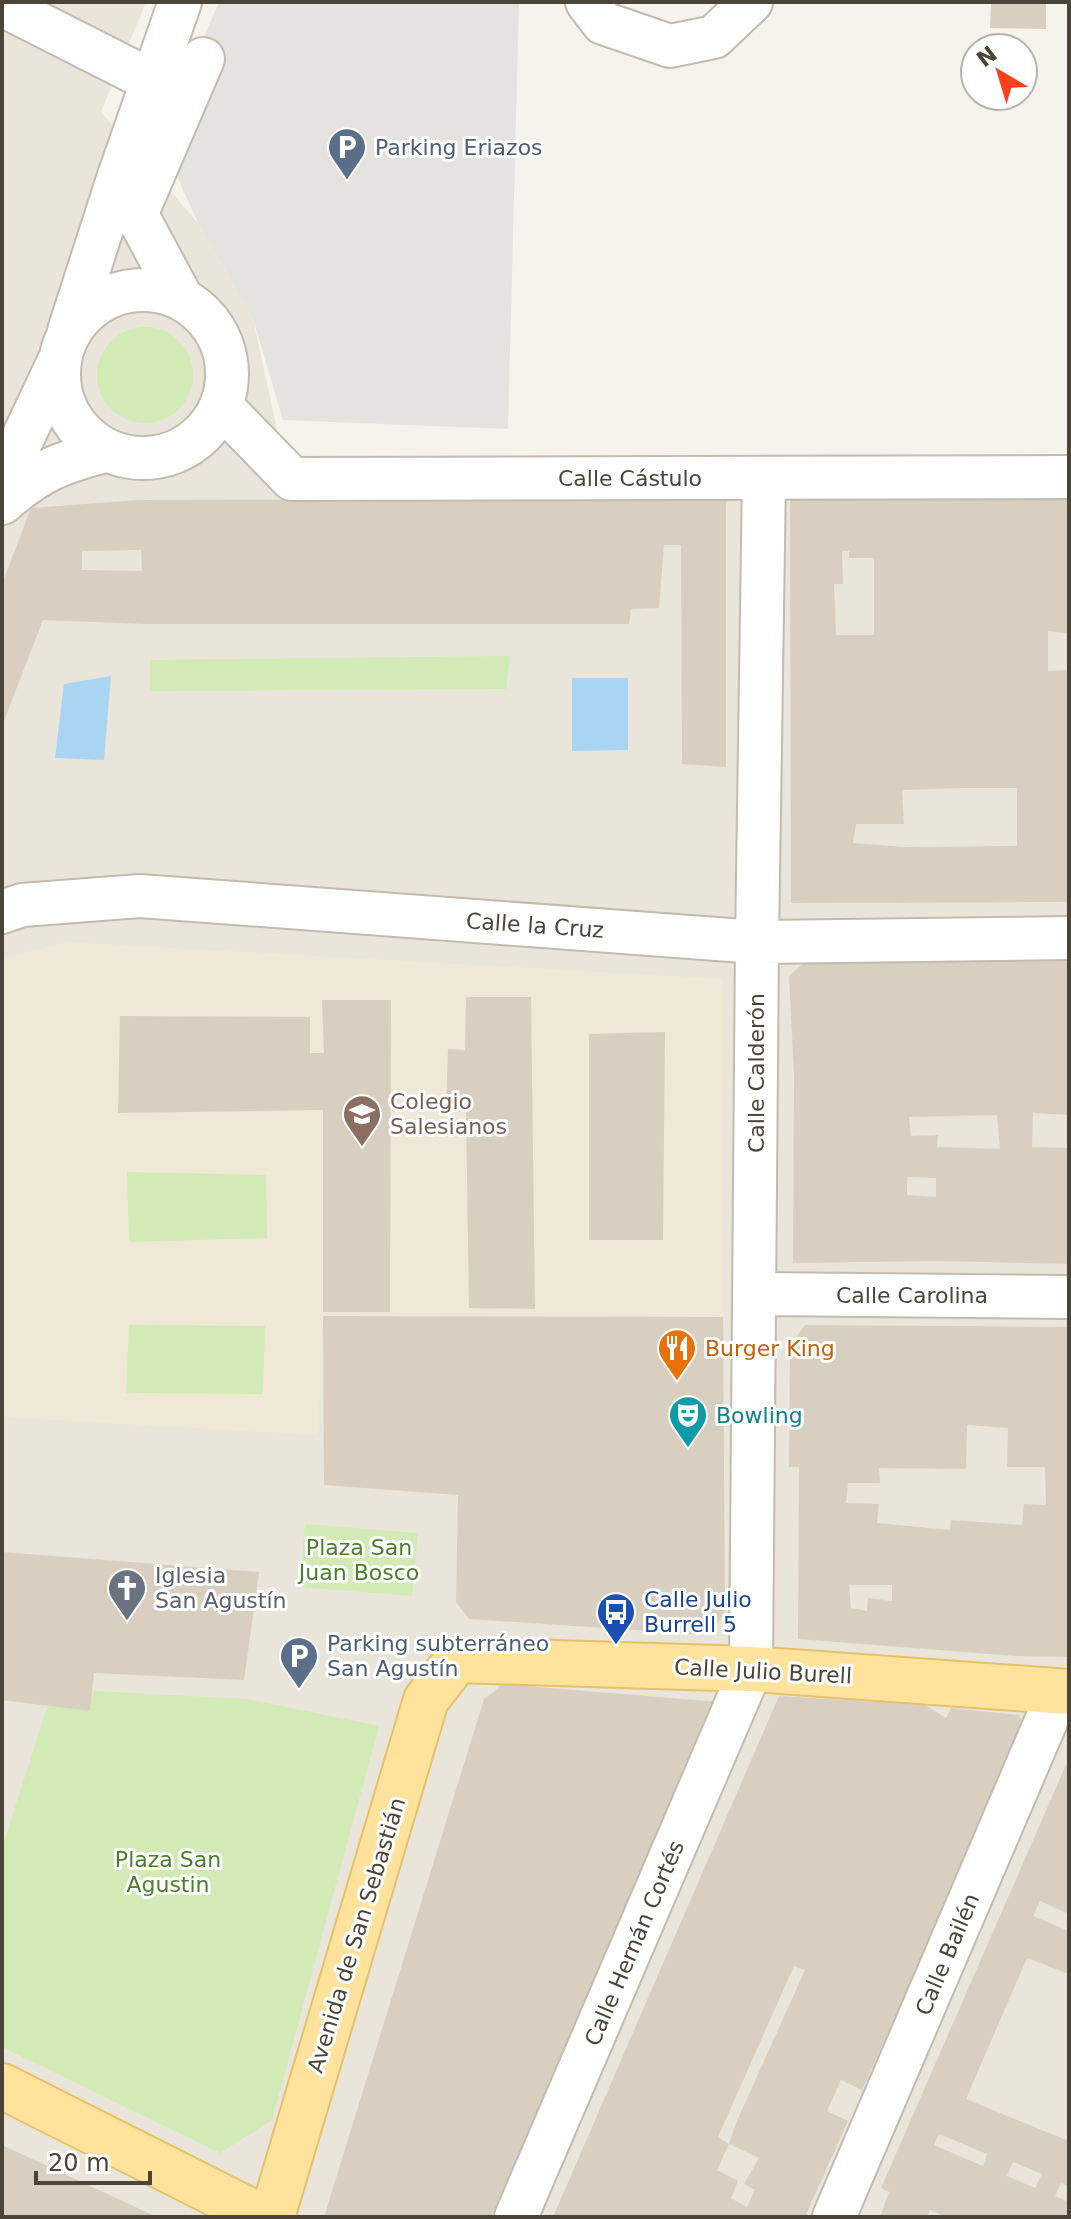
<svg xmlns="http://www.w3.org/2000/svg" width="1071" height="2219" font-family="'DejaVu Sans',sans-serif">
  <rect width="100%" height="100%" fill="#f6f3ec"/>
  <path fill="#eae5da" d="M2 2H146L101 112 198 223 253 319 291 494 1069 489V2217H2Z"/>
  <path fill="#efe8d6" d="M67 942 723 979V1317L323 1316 318 1435 2 1417V959Z"/>
  <path fill="#d2eab5" d="M97 375a48 48 0 1 1 96 0a48 48 0 1 1-96 0Z
    M510 656 506 689 150 691V660Z
    M127 1172 266 1175 267 1238 129 1242Z
    M129 1325 265 1326 263 1394 126 1393Z
    M305 1524 418 1533 412 1596 299 1587Z
    M93 1691 248 1699 379 1726 272 2120 220 2153 2 2047V1848L48 1704 89 1711Z"/>
  <path fill="#e5e3e0" d="M219 2H519L508 429 283 420 253 319 198 223 160 139Z"/>
  <path fill="#a9d4f2" d="M111 676 104 760 55 758 64 684Z
    M572 678H628V750L572 751Z"/>
  <path fill="#d8cfc1" fill-rule="evenodd" d="M991 2H1046V29L990 28Z
    M874 497H1069V634L1048 631V671L1069 670V902L791 903 790 500ZM842 551H849V558H874V635H836L834 584H843ZM961 788H1017V846L905 847 853 843 856 824H904L902 790Z
    M726 499V767L682 764 681 545H664L659 608 631 609 629 624H144L43 620 2 726V584L31 508 139 500ZM141 550 142 571 82 570V551Z
    M1069 958V1115L1033 1113 1032 1147 1069 1148V1264L935 1261 793 1263 794 1073 789 976 806 961ZM997 1115 1000 1149 937 1147 938 1135 911 1136 909 1117ZM907 1177 936 1178V1197L907 1195Z
    M466 997H531L535 1309 469 1308 466 1110 446 1112 448 1049 465 1050Z
    M322 1000H391L390 1312H323V1110L118 1113 120 1016 310 1017V1053H324Z
    M665 1032 663 1240H589V1034Z
    M323 1316 723 1317 725 1613 708 1635 469 1619 456 1602 458 1495 324 1485Z
    M805 1325 1069 1327V1657L1015 1656 798 1639 799 1467H789L790 1345ZM967 1425 1008 1428 1007 1467H1045L1046 1505 1024 1504 1022 1525 951 1520 950 1530 877 1523 879 1504 846 1503 848 1483H880L879 1468 966 1469ZM849 1585H892V1601L868 1598 867 1611 851 1608Z
    M2 1552 259 1572 244 1680 94 1673 90 1711 2 1700Z
    M503 1684 719 1702 491 2217H324L484 1699Z
    M779 1696 925 1705 946 1718 951 1708 1019 1715 1026 1729 862 2090 841 2080 827 2111 848 2121 805 2217H553ZM794 1966 805 1970 736 2123 729 2144 759 2158 744 2184 755 2190 747 2207 731 2198 738 2181 717 2170 729 2144 718 2137Z
    M1069 1758V1914L1040 1901 1033 1916 1069 1931V1974L1027 1958 966 2099 1069 2141V2186L1061 2183 1055 2196 1069 2202V2217H947L930 2210 927 2217H880L889 2192 881 2188ZM939 2134 987 2154 983 2166 934 2145ZM1013 2162 1042 2174 1035 2188 1007 2176Z
    M2 2145 157 2217H2Z"/>
  <g fill="none" stroke-linecap="round" stroke-linejoin="round">
    <defs>
      <path id="minor" d="M587 2 603 23 670 46 714 37 751 2
        M2 5 152 81
        M124 191 182 299
        M136 215 203 59
        M59 374a84 84 0 1 1 168 0a84 84 0 1 1-168 0Z
        M69 331 118 179 180 2
        M221 406 292 479 1069 477
        M2 482 59 361
        M2 503C39 471 59 463 105 451
        M2 912 22 905 140 896 757 942 1069 938
        M756 1294 1069 1297
        M516 2217 751 1669 757 942 764 478
        M834 2217 1059 1691"/>
      <path id="major" d="M2 2086 262 2217
        M272 2217 426 1700 457 1660 751 1669 1069 1692"/>
    </defs>
    <use href="#minor" stroke="#c2bbae" stroke-width="46"/>
    <use href="#major" stroke="#e6c16a" stroke-width="48"/>
    <use href="#minor" stroke="#fff" stroke-width="42"/>
    <use href="#major" stroke="#ffe39c" stroke-width="44"/>
  </g>
  <defs>
    <symbol id="parking-pin" viewBox="-11 -11 22 30"><path d="M0 17L-7.5 6A9.5 9.5 0 1 1 7.5 6Z" fill="#5c6f8a" stroke="#fff"/><path d="M-3.5-5.5H1a3.5 3.5 0 0 1 0 7H-1V5.5H-3.5ZM-1-3.4V-.6H.8a1.4 1.4 0 0 0 0-2.8Z" fill="#fff"/></symbol>
    <symbol id="school-pin" viewBox="-11 -11 22 30"><path d="M0 17L-7.5 6A9.5 9.5 0 1 1 7.5 6Z" fill="#8d6e63" stroke="#fff"/><path d="M0-5L7-2L0 1L-7-2ZM-4 1L0 2.5L4 1V4Q0 6-4 4Z" fill="#fff"/></symbol>
    <symbol id="restaurant-pin" viewBox="-11 -11 22 30"><path d="M0 17L-7.5 6A9.5 9.5 0 1 1 7.5 6Z" fill="#e8710a" stroke="#fff"/><path d="M-5-6h1v4h1v-4h1v4h1v-4h1v5L-1.5 .5V6h-2V.5L-5-1ZM5-6V6H3V1.5H1.5Q1.5-4 5-6Z" fill="#fff"/></symbol>
    <symbol id="theatre-pin" viewBox="-11 -11 22 30"><path d="M0 17L-7.5 6A9.5 9.5 0 1 1 7.5 6Z" fill="#0f9aa8" stroke="#fff"/><path d="M-5-5.5Q0-4 5-5.5V0Q5 5 0 6Q-5 5-5 0ZM-3.3-2.5H-1v1.5H-3.3ZM1-2.5H3.3v1.5H1ZM-2.8 1Q0 5.5 2.8 1Z" fill="#fff"/></symbol>
    <symbol id="church-pin" viewBox="-11 -11 22 30"><path d="M0 17L-7.5 6A9.5 9.5 0 1 1 7.5 6Z" fill="#6b7280" stroke="#fff"/><path d="M-1.2-6h2.4v3.5h3.3v2.4h-3.3V6h-2.4V-.1h-3.3v-2.4h3.3Z" fill="#fff"/></symbol>
    <symbol id="bus-pin" viewBox="-11 -11 22 30"><path d="M0 17L-7.5 6A9.5 9.5 0 1 1 7.5 6Z" fill="#1a4fb4" stroke="#fff"/><path d="M-5-6H5V4H4V6H2V4H-2V6H-4V4H-5ZM-3.5-4V0h7V-4ZM-3.5 1.2v1.5H-2V1.2ZM2 1.2v1.5H3.5V1.2Z" fill="#fff"/></symbol>
  </defs>
  <g fill-rule="evenodd">
    <use href="#parking-pin" x="325" y="125" width="44" height="60"/>
    <use href="#school-pin" x="340" y="1092" width="44" height="60"/>
    <use href="#restaurant-pin" x="655" y="1326" width="44" height="60"/>
    <use href="#theatre-pin" x="666" y="1393" width="44" height="60"/>
    <use href="#church-pin" x="105" y="1566" width="44" height="60"/>
    <use href="#bus-pin" x="594" y="1590" width="44" height="60"/>
    <use href="#parking-pin" x="277" y="1634" width="44" height="60"/>
  </g>
  <g text-anchor="middle" stroke-width="6" stroke-linejoin="round" paint-order="stroke">
    <g font-size="22" fill="#4e5e75" stroke="#fff" text-anchor="start">
      <text x="375" y="155">Parking Eriazos</text>
      <text x="327" y="1651">Parking subterráneo<tspan x="327" dy="25">San Agustín</tspan></text>
    </g>
    <g font-size="22" fill="#4b4439" stroke="#fff">
      <text x="630" y="486">Calle Cástulo</text>
      <text transform="translate(535 925) rotate(4)" y="8">Calle la Cruz</text>
      <text transform="translate(756 1073) rotate(-90)" y="8">Calle Calderón</text>
      <text x="912" y="1303">Calle Carolina</text>
      <text transform="translate(763 1671) rotate(3)" y="8">Calle Julio Burell</text>
      <text transform="translate(356 1935) rotate(-73)" y="8">Avenida de San Sebastián</text>
      <text transform="translate(634 1943) rotate(-67)" y="8">Calle Hernán Cortés</text>
      <text transform="translate(947 1954) rotate(-67)" y="8">Calle Bailén</text>
    </g>
    <g font-size="22" fill="#785e54" stroke="#fff" text-anchor="start">
      <text x="390" y="1109">Colegio<tspan x="390" dy="25">Salesianos</tspan></text>
    </g>
    <g font-size="22" fill="#c56008" stroke="#fff" text-anchor="start">
      <text x="705" y="1356">Burger King</text>
    </g>
    <g font-size="22" fill="#0d838f" stroke="#fff" text-anchor="start">
      <text x="716" y="1423">Bowling</text>
    </g>
    <g font-size="22" fill="#4a7f2a" stroke="#fff">
      <text x="359" y="1555">Plaza San<tspan x="359" dy="25">Juan Bosco</tspan></text>
      <text x="168" y="1867">Plaza San<tspan x="168" dy="25">Agustin</tspan></text>
    </g>
    <g font-size="22" fill="#5b616d" stroke="#fff" text-anchor="start">
      <text x="155" y="1583">Iglesia<tspan x="155" dy="25">San Agustín</tspan></text>
    </g>
    <g font-size="22" fill="#164399" stroke="#fff" text-anchor="start">
      <text x="644" y="1607">Calle Julio<tspan x="644" dy="25">Burrell 5</tspan></text>
    </g>
  </g>
  <rect width="1071" height="2219" fill="none" stroke="#4b4439" stroke-width="8"/>
  <g transform="translate(999 72) rotate(322)"><circle r="38" fill="#ffffff" stroke="#b7b4b0" stroke-width="2"/>
  <path d="M0-6L14 30L0 20L-14 30Z" fill="#fc3f1d"/>
  <text y="-12" font-size="22" font-weight="bold" text-anchor="middle" fill="#4b4439">N</text>
  </g>
  <path d="M36 2171v12h114v-12" fill="none" stroke="#4b4439" stroke-width="4"/>
  <text x="48" y="2171" font-size="24" fill="#4b4439" stroke="#ffffff" stroke-width="6" paint-order="stroke">20 m</text>
</svg>
